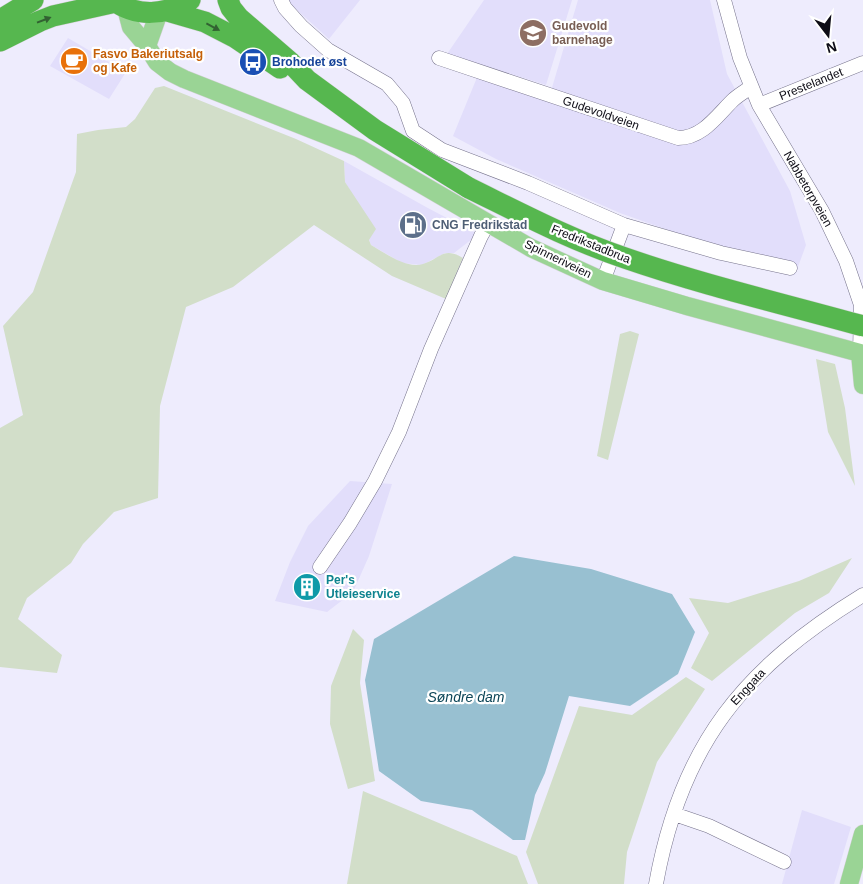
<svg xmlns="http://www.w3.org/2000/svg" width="863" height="884" font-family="Helvetica,sans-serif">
  <rect width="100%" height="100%" fill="#eeecfd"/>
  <path fill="#e2defb" d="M286 0H360L329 39Z
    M484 0H572L546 85 447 54Z
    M578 0H710L727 74 790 191 806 245 795 275 620 213 496 159 453 136 478 75 548 101Z
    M68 38 126 72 109 99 50 66Z
    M344 161 426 207 481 236H476L454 253H445L422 265 402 263 371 245 354 198 345 182Z
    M350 481 392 484 369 556 353 592 327 612 275 601 290 562 308 526Z
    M802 810 851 827 834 884H782Z"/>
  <path fill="#d2dec9" d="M164 86 296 139 344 161 345 182 376 229 369 240 371 245C385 253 406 269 423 264 440 259 443 246 463 258L446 299 392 276 314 225 233 287 186 307 160 406 158 498 114 512 83 544 71 563 27 598 18 619 62 655 57 673 0 667V428L23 415 3 326 33 292 76 172 77 134 98 130 126 127 135 119 155 88Z
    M630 331 639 334 608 460 597 456 620 334Z
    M816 359 835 364 845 408 855 486 828 432Z
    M852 558 829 593 795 613 712 681 691 668 709 633 689 598 728 603 799 581Z
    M353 629 364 640 360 683 375 781 348 789 330 724 331 686Z
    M686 677 705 689 657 762 627 852 624 884H538L526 852 579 706 632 715Z
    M363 791 517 856 528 884H347Z"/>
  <path fill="#98c0d1" d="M514 556 591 569 672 594 695 632 678 674 630 706 569 696 545 773 535 795 525 840H513L472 810 421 801 379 771 365 680 374 639Z"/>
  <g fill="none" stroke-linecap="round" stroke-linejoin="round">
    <defs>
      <path id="minor" d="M281 0 285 8 301 26 328 50 387 84 403 103 413 131 442 150 528 183 624 225 721 253 790 268
        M724 0 740 58 759 105 822 211 846 261 861 305 860 353
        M439 58 678 138C702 138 716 117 732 101 737 96 744 92 751 87
        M759 105 863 63
        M603 281 624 225
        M320 567 350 523 375 481 399 432 431 349 481 236 489 222
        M674 814 709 826 784 862
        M656 884C681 744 744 668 863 595"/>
      <path id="major" d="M126 8 131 27 147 46 157 62 170 72 184 79 359 148 531 248 603 281 687 306 860 353 863 385
        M147 46 159 12
        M849 884 863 834"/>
      <path id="highway" d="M113 0C137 18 166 15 190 0
        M228 0 231 8 239 18 290 62 307 80 375 130 469 188
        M167 11 205 22 236 38 280 68
        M0 20 33 0
        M0 41 40 21 53 16 116 2"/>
    </defs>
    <use href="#minor" stroke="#76738c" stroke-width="15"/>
    <use href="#major" stroke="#d3d3d5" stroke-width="19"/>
    <use href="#highway" stroke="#d3d3d5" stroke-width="22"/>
    <use href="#minor" stroke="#fff" stroke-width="14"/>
    <use href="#major" stroke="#9ad495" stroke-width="18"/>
    <use href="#highway" stroke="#56b74f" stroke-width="21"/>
    <defs>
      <path id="highway-bridge" d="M469 188C520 213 571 240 625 258 703 285 784 304 863 326"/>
    </defs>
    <use href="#highway-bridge" stroke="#d3d3d5" stroke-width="22" stroke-linecap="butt"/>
    <use href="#highway-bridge" stroke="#56b74f" stroke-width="21"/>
  </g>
  <defs><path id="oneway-solid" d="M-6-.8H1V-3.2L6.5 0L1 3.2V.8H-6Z" transform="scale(1.25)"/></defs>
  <g fill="#326232">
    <use href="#oneway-solid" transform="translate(44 20) rotate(-21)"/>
    <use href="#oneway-solid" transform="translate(213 27) rotate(28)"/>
  </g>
  <defs>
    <symbol id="school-disc" viewBox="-11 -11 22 22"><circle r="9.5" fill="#8d6e63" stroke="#fff"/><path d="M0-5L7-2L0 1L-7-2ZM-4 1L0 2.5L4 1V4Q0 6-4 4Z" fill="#fff"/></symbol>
    <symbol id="cafe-disc" viewBox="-11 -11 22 22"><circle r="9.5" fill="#e8710a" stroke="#fff"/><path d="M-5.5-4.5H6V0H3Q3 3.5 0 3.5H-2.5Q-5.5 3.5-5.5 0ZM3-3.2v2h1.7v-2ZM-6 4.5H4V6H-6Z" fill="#fff"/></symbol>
    <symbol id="bus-disc" viewBox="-11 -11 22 22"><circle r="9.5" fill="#1a4fb4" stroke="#fff"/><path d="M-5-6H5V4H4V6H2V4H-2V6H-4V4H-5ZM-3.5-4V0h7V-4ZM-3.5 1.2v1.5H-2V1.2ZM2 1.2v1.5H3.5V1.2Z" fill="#fff"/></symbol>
    <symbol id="fuel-disc" viewBox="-11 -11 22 22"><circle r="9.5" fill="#5c6f8a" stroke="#fff"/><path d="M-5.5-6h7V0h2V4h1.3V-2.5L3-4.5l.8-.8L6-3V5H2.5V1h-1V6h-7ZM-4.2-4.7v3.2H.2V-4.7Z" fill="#fff"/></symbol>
    <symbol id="building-disc" viewBox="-11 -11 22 22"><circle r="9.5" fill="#0f9aa8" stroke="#fff"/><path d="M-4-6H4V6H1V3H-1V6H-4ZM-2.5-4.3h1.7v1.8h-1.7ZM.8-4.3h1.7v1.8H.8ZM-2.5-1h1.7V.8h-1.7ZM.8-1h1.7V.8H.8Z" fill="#fff"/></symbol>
  </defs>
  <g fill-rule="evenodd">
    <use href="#school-disc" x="517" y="17" width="32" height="32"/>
    <use href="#cafe-disc" x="58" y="45" width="32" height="32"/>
    <use href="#bus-disc" x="237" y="46" width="32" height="32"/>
    <use href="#fuel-disc" x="397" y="209" width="32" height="32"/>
    <use href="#building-disc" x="291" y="571" width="32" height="32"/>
  </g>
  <g text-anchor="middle" stroke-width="4.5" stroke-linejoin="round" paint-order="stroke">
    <g font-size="12" font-weight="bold" fill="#785e54" stroke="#fff" text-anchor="start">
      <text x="552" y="30">Gudevold<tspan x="552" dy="14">barnehage</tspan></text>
    </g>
    <g font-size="12" font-weight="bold" fill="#c56008" stroke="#fff" text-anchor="start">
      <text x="93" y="58">Fasvo Bakeriutsalg<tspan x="93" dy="14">og Kafe</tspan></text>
    </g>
    <g font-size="12" font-weight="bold" fill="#164399" stroke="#fff" text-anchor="start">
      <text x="272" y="66">Brohodet øst</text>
    </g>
    <g font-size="12" fill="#0d0c15" stroke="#fff">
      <text transform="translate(811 84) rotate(-22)" y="4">Prestelandet</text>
      <text transform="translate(601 113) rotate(19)" y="4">Gudevoldveien</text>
      <text transform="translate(808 189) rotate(60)" y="4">Nabbetorpveien</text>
      <text transform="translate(591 244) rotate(22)" y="4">Fredrikstadbrua</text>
      <text transform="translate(558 259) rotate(26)" y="4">Spinneriveien</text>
      <text transform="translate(748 687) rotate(-47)" y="4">Enggata</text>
    </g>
    <g font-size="12" font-weight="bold" fill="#4e5e75" stroke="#fff" text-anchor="start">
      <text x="432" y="229">CNG Fredrikstad</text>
    </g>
    <g font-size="12" font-weight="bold" fill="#0d838f" stroke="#fff" text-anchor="start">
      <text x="326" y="584">Per's<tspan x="326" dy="14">Utleieservice</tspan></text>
    </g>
    <g font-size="14" font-style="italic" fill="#0c4557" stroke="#fff">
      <text x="466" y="702">Søndre dam</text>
    </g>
  </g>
  <g transform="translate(828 35) rotate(164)" stroke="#ffffff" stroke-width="4" paint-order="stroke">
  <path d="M0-4L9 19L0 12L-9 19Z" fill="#0d0c15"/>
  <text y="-8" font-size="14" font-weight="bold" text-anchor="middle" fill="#0d0c15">N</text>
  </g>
</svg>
